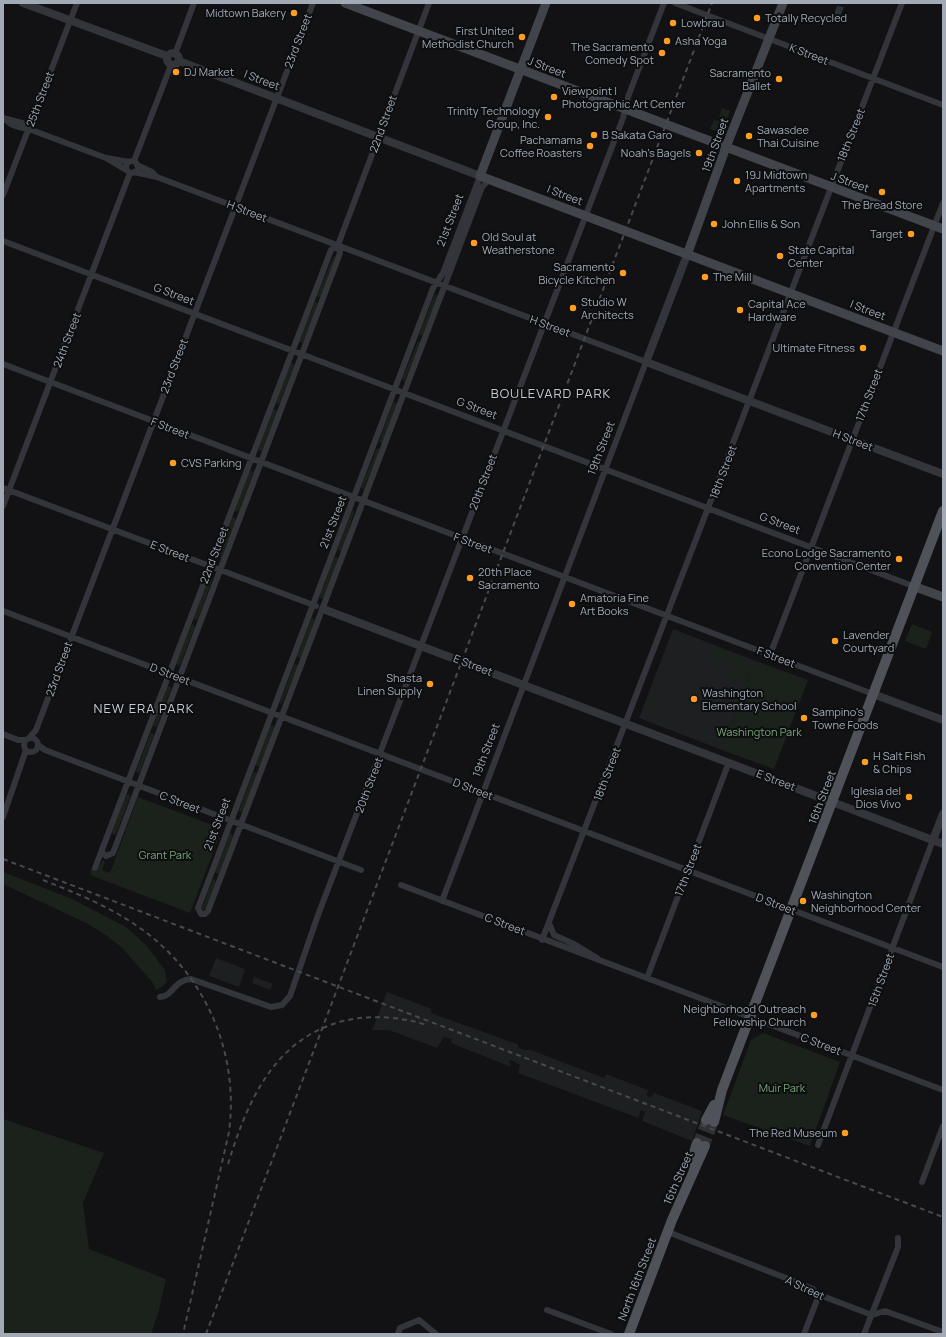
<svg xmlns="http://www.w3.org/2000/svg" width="946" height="1337" font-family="Manrope,sans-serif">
  <rect width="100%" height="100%" fill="#121214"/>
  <path fill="#1e1f21" d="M673 629 756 661 722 750 639 718Z
    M216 958 245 969 239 987 209 976Z
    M254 977 273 984 270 990 252 983Z
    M387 992 432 1009 431 1013 517 1044 519 1048 524 1050H531L604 1078 606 1074 648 1090 647 1096 651 1097 654 1093 702 1111 692 1141 642 1121 645 1112 641 1110 638 1118 518 1073 520 1065 509 1059 511 1067 451 1043 452 1039 444 1037 437 1048 389 1030H372Z"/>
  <path fill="#1a221b" d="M722 108 730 111 722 133 710 129 714 120 718 121Z
    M334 255 335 258 321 296 318 297 317 295Z
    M436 294 438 296 423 335 421 336 419 334 434 296Z
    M315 302H317L318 305 303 342 301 343 299 341Z
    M418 341 421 342 404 382 402 379Z
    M293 363 294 366 280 403 277 404 276 402 290 364Z
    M395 402 397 403 383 443H380L379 441 393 403Z
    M275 409 277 412 262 450 260 451 258 449 272 411Z
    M378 448 380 450 363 490 361 487 376 450Z
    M252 470 253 473 239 511 236 512 235 509 249 472Z
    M355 510 342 550 339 551 338 549 352 511Z
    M232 517 235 518 236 520 221 558H219L217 556Z
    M337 557 338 559 324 598 321 599 320 596 334 558Z
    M211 578 212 581 198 619 195 620 194 617 208 580Z
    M314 618 315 620 301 658H298L297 656 311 619Z
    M193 624 195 627 180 665 178 666 176 663 191 626Z
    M912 624 932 632 926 649 905 641Z
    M714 646 748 659 732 665 728 657 713 664 710 659Z
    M756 661 808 680 774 769 722 750 724 743 719 734 723 729 728 731 731 721 733 722 736 713 733 705 740 703 741 700 736 689 747 684 750 678 745 666Z
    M296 664 298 666 281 705 280 702 294 665Z
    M743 665 748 675 732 682 728 672Z
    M167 686H170L171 689 157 726 154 727 153 725Z
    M652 698 657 701 659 704 652 709 645 705 647 701Z
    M273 725 274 728 260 766H257L256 764 270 726Z
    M152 733 154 735 140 772 137 773 136 771 150 734Z
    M255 772 257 774 243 811 240 812 239 810 253 773Z
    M129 794 130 797 116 834 113 835 112 832 126 795Z
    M138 797 218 827 220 834 190 913 90 875 91 868 97 870 103 860 105 862 102 870 110 873Z
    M232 833 233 836 219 873 216 874 215 871 229 834Z
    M3 872 70 898 126 927 146 945 165 970 167 982 162 987 156 990 153 983 122 948 106 935 86 923 3 884Z
    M214 879 216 882 206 908 203 910 202 908 212 880Z
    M763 1033 840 1062 810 1146 723 1115 751 1040Z
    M3 1119 104 1153 83 1203 89 1249 166 1279 159 1310 151 1334H3Z"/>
  <path fill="#283339" d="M837 6 844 7 839 19 834 14Z"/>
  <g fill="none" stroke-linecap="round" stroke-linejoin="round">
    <path stroke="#2f3034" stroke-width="9" stroke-dasharray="9 4.5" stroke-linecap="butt" d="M697 1143 706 1120
      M705 1146 714 1122"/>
    <path stroke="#33353a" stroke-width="6" d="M675 3 943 105
      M175 54 194 3
      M3 118 22 123 29 129 106 158 126 170
      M4 118C10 126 20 128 29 129
      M107 158 129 162
      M134 161 171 65
      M126 167a6 6 0 1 1 12 0a6 6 0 1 1-12 0Z
      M137 165 152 172 157 177
      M134 172 157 177 646 362 442 901
      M480 176 443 273 433 288 211 874 198 908 201 914H205L208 911 482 187 489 180
      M3 195 77 3
      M3 241 913 586
      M3 364 873 694
      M3 488 316 606
      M3 506 130 173
      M3 611 943 967
      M770 655 943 203
      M3 734 18 740H25
      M30 737 36 730 313 3
      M24 745a7 7 0 1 1 14 0a7 7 0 1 1-14 0Z
      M38 745 45 750 361 870
      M3 817 26 750
      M102 849V852L106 856 113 853 322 301 340 253 338 245 429 3
      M95 868 331 250 338 245
      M401 885 943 1090
      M549 923 554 935 574 944 597 958
      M542 940 902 3
      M647 978 729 762
      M160 997C175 995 172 981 191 979L271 1007 282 1005 290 996 318 915 623 118 628 97 664 3
      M818 1145 933 840
      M922 1182 943 1126
      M668 1232 791 1280 813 1289 817 1294 872 1315 885 1311 943 1332
      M547 1310 611 1334
      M398 1334 400 1328 419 1320 436 1334
      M804 1334 817 1300V1294
      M864 1334 898 1247V1238"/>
    <path stroke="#33353a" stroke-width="8" d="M23 3 167 56
      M167 59a6 6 0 1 1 12 0a6 6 0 1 1-12 0Z
      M179 61 480 176
      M687 255 646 362 943 474
      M323 609 943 844
      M873 694 943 720
      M933 840 943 814"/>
    <path stroke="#41444a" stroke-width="9" d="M345 3 943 229
      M546 3 480 176 943 351
      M687 255 726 147 783 3
      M913 586 943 597"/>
    <path stroke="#4f5259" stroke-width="10" d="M706 1120 714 1105
      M714 1122 722 1090 943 511
      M690 1164 697 1143
      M629 1334 672 1220 705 1146"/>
    <path stroke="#46494f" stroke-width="2" stroke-dasharray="5 4" stroke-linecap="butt" d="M3 859 943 1217
      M43 880C73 892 104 904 131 922 202 967 240 1049 229 1132L183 1334
      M228 1164C238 1132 250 1098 271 1070 309 1019 368 1007 427 1025
      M206 1334 712 3"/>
  </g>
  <g fill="#ff9e20" stroke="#0d0e0f" stroke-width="1.5">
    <circle cx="294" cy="13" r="4"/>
    <circle cx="757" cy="18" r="4"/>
    <circle cx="673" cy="23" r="4"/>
    <circle cx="522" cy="37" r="4"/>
    <circle cx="667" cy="41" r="4"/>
    <circle cx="662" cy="53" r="4"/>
    <circle cx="176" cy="72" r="4"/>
    <circle cx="779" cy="79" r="4"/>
    <circle cx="554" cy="97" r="4"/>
    <circle cx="548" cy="117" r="4"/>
    <circle cx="594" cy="135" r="4"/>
    <circle cx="749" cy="136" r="4"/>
    <circle cx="590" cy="146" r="4"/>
    <circle cx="699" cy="153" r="4"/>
    <circle cx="737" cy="181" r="4"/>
    <circle cx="882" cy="192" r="4"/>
    <circle cx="714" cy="224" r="4"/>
    <circle cx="911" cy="234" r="4"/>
    <circle cx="474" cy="243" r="4"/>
    <circle cx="780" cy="256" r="4"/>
    <circle cx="623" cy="273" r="4"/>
    <circle cx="705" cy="277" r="4"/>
    <circle cx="573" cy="308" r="4"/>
    <circle cx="740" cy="310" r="4"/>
    <circle cx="863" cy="348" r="4"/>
    <circle cx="173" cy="463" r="4"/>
    <circle cx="899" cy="559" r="4"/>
    <circle cx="470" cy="578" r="4"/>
    <circle cx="572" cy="604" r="4"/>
    <circle cx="835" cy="641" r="4"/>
    <circle cx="430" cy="684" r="4"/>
    <circle cx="694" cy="699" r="4"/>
    <circle cx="804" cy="718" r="4"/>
    <circle cx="865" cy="762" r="4"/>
    <circle cx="909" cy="797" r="4"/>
    <circle cx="803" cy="901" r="4"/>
    <circle cx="814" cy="1015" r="4"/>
    <circle cx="845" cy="1133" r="4"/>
  </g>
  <g text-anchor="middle" stroke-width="4" stroke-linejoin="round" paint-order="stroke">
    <g font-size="11" fill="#a2aab6" stroke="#0d0e0f" text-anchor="start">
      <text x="286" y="17" text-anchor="end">Midtown Bakery</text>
      <text x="765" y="22">Totally Recycled</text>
      <text x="681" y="27">Lowbrau</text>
      <text x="514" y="35" text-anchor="end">First United<tspan x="514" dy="13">Methodist Church</tspan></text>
      <text x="675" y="45">Asha Yoga</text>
      <text x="654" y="51" text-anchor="end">The Sacramento<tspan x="654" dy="13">Comedy Spot</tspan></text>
      <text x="184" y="76">DJ Market</text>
      <text x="771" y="77" text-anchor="end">Sacramento<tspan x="771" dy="13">Ballet</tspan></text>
      <text x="562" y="95">Viewpoint |<tspan x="562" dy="13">Photographic Art Center</tspan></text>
      <text x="540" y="115" text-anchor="end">Trinity Technology<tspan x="540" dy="13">Group, Inc.</tspan></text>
      <text x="757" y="134">Sawasdee<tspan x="757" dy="13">Thai Cuisine</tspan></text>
      <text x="602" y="139">B Sakata Garo</text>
      <text x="582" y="144" text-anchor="end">Pachamama<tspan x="582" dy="13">Coffee Roasters</tspan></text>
      <text x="691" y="157" text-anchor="end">Noah's Bagels</text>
      <text x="745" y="179">19J Midtown<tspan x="745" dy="13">Apartments</tspan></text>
      <text x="882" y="209" text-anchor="middle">The Bread Store</text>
      <text x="722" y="228">John Ellis &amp; Son</text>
      <text x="903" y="238" text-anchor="end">Target</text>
      <text x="482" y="241">Old Soul at<tspan x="482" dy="13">Weatherstone</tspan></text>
      <text x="788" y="254">State Capital<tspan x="788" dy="13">Center</tspan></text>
      <text x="615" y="271" text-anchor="end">Sacramento<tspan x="615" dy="13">Bicycle Kitchen</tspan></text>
      <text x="713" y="281">The Mill</text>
      <text x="581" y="306">Studio W<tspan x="581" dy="13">Architects</tspan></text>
      <text x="748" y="308">Capital Ace<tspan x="748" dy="13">Hardware</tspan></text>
      <text x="855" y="352" text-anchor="end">Ultimate Fitness</text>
      <text x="181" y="467">CVS Parking</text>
      <text x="891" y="557" text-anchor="end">Econo Lodge Sacramento<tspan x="891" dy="13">Convention Center</tspan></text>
      <text x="478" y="576">20th Place<tspan x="478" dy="13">Sacramento</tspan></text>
      <text x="580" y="602">Amatoria Fine<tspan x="580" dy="13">Art Books</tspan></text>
      <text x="843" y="639">Lavender<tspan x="843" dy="13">Courtyard</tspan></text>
      <text x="422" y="682" text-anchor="end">Shasta<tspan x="422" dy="13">Linen Supply</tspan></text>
      <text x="702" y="697">Washington<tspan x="702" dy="13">Elementary School</tspan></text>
      <text x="812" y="716">Sampino's<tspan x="812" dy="13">Towne Foods</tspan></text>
      <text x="873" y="760">H Salt Fish<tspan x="873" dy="13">&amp; Chips</tspan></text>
      <text x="901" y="795" text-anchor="end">Iglesia del<tspan x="901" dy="13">Dios Vivo</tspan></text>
      <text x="811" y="899">Washington<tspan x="811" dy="13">Neighborhood Center</tspan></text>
      <text x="806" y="1013" text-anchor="end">Neighborhood Outreach<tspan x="806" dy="13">Fellowship Church</tspan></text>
      <text x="837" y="1137" text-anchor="end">The Red Museum</text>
    </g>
    <g font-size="11" fill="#a2aab6" stroke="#0d0e0f">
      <text transform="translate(298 41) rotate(-69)" y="4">23rd Street</text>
      <text transform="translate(809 54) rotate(21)" y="4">K Street</text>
      <text transform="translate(547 67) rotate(21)" y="4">J Street</text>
      <text transform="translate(262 80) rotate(21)" y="4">I Street</text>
      <text transform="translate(40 99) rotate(-69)" y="4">25th Street</text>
      <text transform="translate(383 124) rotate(-70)" y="4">22nd Street</text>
      <text transform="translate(851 135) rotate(-68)" y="4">18th Street</text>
      <text transform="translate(715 145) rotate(-70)" y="4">19th Street</text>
      <text transform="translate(850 182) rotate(20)" y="4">J Street</text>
      <text transform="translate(565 195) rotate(21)" y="4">I Street</text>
      <text transform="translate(247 211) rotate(21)" y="4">H Street</text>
      <text transform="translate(450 220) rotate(-69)" y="4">21st Street</text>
      <text transform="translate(174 294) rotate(21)" y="4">G Street</text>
      <text transform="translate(868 310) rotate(21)" y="4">I Street</text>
      <text transform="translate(550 326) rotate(20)" y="4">H Street</text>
      <text transform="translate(67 340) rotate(-69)" y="4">24th Street</text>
      <text transform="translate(174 366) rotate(-69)" y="4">23rd Street</text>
      <text transform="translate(869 395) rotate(-69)" y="4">17th Street</text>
      <text transform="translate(477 408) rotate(21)" y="4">G Street</text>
      <text transform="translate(170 428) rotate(21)" y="4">F Street</text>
      <text transform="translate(853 440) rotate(21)" y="4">H Street</text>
      <text transform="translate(601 448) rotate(-69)" y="4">19th Street</text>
      <text transform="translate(723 472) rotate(-69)" y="4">18th Street</text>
      <text transform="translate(483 482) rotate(-69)" y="4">20th Street</text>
      <text transform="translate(333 522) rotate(-69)" y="4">21st Street</text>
      <text transform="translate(780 523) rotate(21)" y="4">G Street</text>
      <text transform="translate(473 543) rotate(20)" y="4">F Street</text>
      <text transform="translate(170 551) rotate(21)" y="4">E Street</text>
      <text transform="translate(214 555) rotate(-69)" y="4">22nd Street</text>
      <text transform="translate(776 657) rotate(21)" y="4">F Street</text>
      <text transform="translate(473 665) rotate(21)" y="4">E Street</text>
      <text transform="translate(59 669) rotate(-70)" y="4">23rd Street</text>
      <text transform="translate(170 674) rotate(21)" y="4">D Street</text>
      <text transform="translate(486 750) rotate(-69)" y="4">19th Street</text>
      <text transform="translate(607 774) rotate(-69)" y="4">18th Street</text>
      <text transform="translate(776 780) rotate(21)" y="4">E Street</text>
      <text transform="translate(369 785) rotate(-69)" y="4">20th Street</text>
      <text transform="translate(473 789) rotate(21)" y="4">D Street</text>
      <text transform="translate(822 797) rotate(-69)" y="4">16th Street</text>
      <text transform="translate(180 802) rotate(21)" y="4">C Street</text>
      <text transform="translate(217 824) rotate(-69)" y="4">21st Street</text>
      <text transform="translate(688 870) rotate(-69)" y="4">17th Street</text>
      <text transform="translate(776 904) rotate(21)" y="4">D Street</text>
      <text transform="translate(505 924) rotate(21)" y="4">C Street</text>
      <text transform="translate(881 980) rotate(-70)" y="4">15th Street</text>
      <text transform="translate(821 1044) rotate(21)" y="4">C Street</text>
      <text transform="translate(678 1178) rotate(-66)" y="4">16th Street</text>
      <text transform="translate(637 1279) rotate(-69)" y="4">North 16th Street</text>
      <text transform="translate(805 1288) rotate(25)" y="4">A Street</text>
    </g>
    <g font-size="11" fill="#79a377" stroke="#0d0e0f">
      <text x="759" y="736">Washington Park</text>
      <text x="165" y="859">Grant Park</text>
      <text x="782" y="1092">Muir Park</text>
    </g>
    <g font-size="13" letter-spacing="1" fill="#c4c9d2" stroke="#0d0e0f">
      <text x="551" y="398">BOULEVARD PARK</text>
      <text x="144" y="713">NEW ERA PARK</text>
    </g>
  </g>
  <rect width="946" height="1337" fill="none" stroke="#a2aab6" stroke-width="8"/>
</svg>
